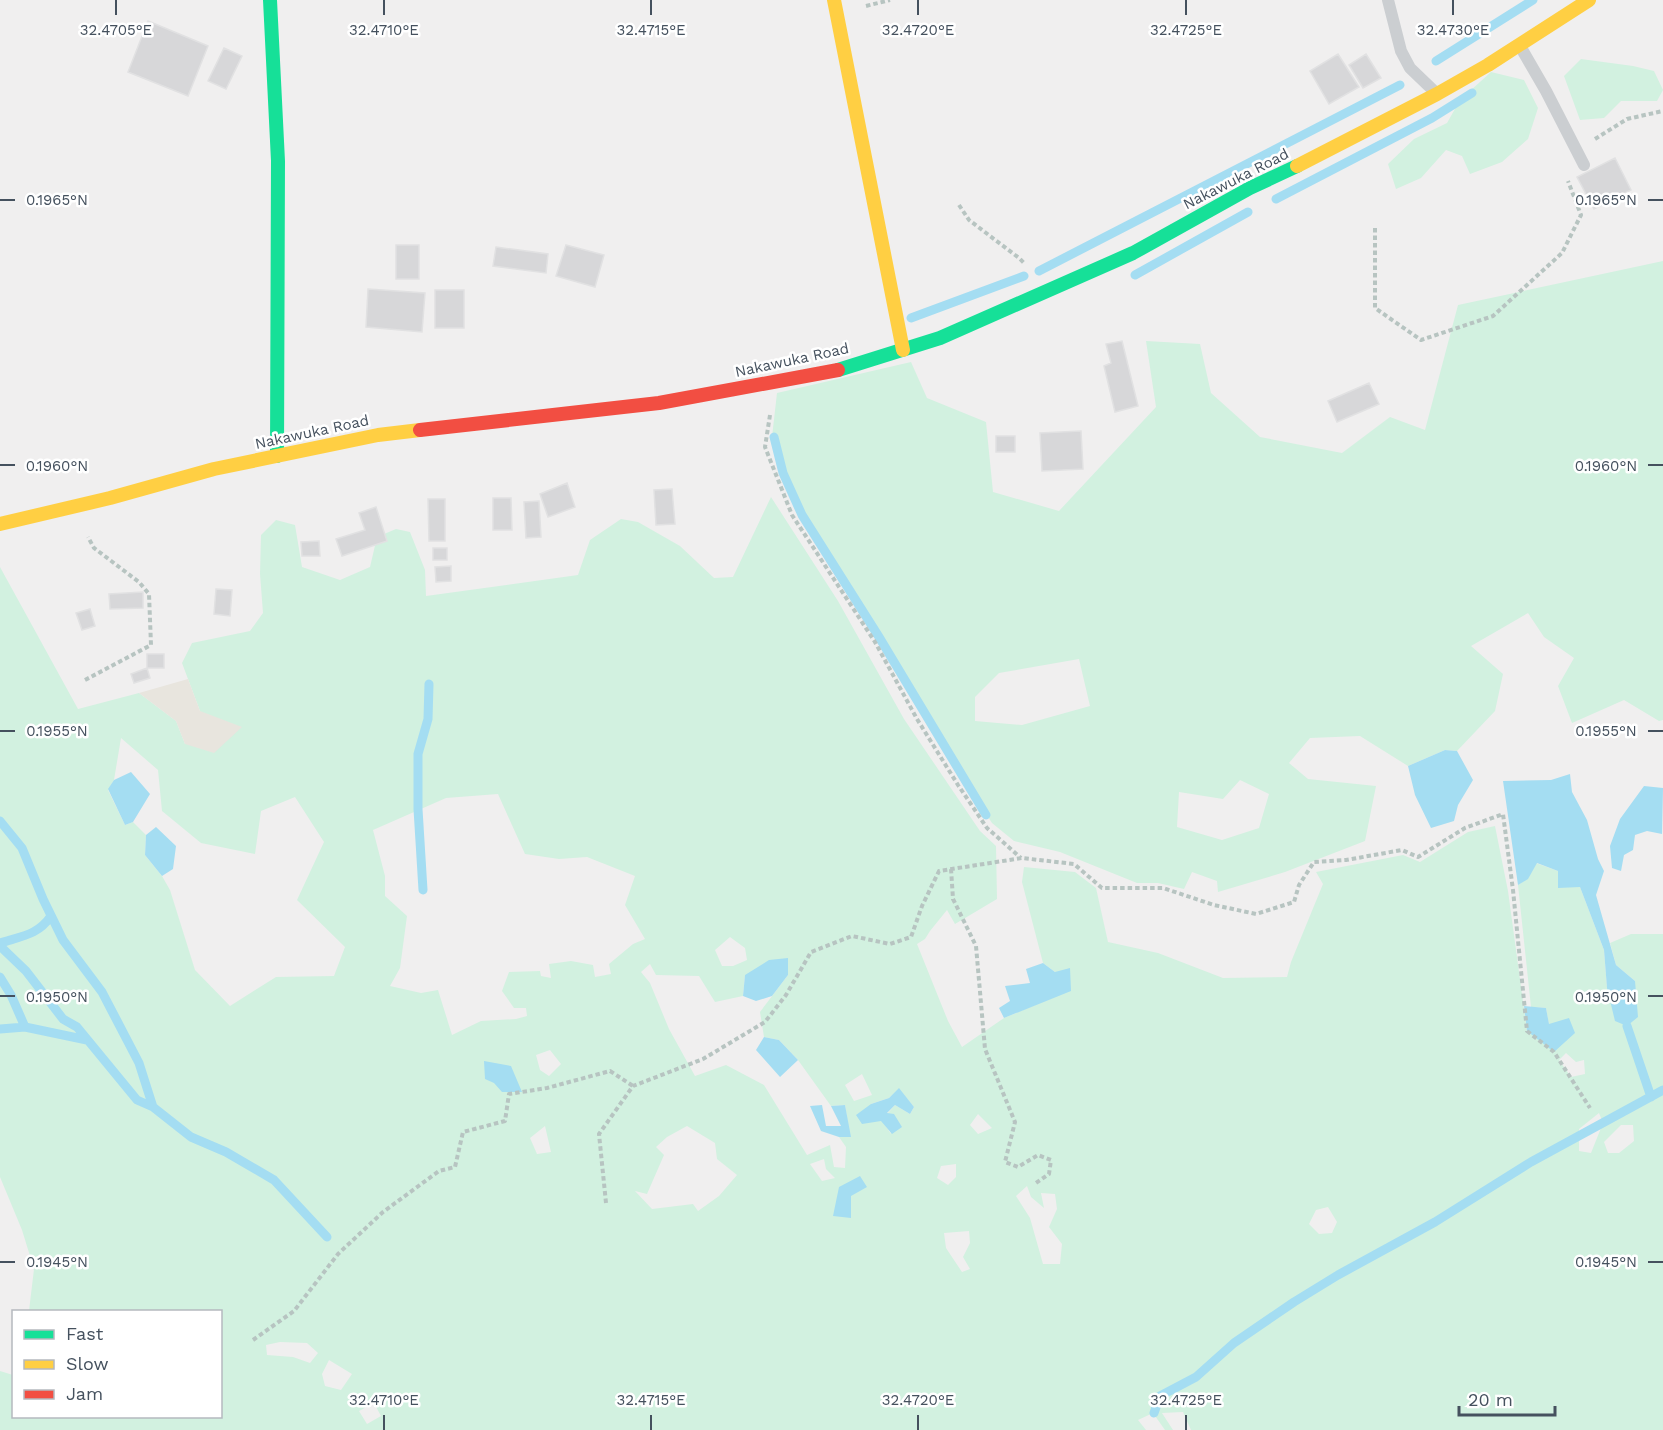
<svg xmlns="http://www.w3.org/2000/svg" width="1663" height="1430" font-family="'Work Sans',sans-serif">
  <rect width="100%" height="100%" fill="#f0efef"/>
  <path fill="#d2f1e0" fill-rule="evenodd" d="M1581 59 1633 66 1654 71 1663 90 1657 101H1621L1604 118 1580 120 1564 76Z
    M1491 72 1524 80 1538 108 1528 139 1502 162 1470 174 1462 156 1446 150 1421 178 1396 189 1388 164 1414 139 1447 123 1460 100Z
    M1663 261V720L1659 721 1624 700 1572 723 1558 686 1574 658 1544 637 1528 613 1471 646 1503 674 1495 711 1457 751 1445 750 1408 766 1360 736 1310 738 1289 763 1308 779 1376 786 1365 841 1285 872 1218 892 1217 881 1192 872 1184 889 1158 883H1137L1060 852 1014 841 992 823 938 741 895 669 827 560 781 474 772 437 777 393 911 362 927 398 986 422 993 492 1059 511 1156 407 1146 341 1200 344 1211 393 1260 437 1342 453 1390 417 1425 430 1458 305ZM1079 659 1090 706 1022 725 975 721V697L999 673ZM1240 780 1269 794 1259 828 1222 840 1177 827 1179 792 1223 799Z
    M771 497 838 601 904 719 980 831 996 846 997 899 955 924 947 910 930 931 925 939 917 944 948 1021 962 1047 1004 1018 1071 990 1055 972 1043 963 1022 882 1024 867 1075 872 1096 888 1108 942 1158 953 1223 978 1287 977 1291 962 1323 884 1316 872 1403 855 1420 862 1468 832 1495 826 1508 891 1527 1031 1549 1025 1546 1008 1531 1007 1518 885 1528 878 1536 863 1558 871 1580 887 1604 950 1607 988 1635 981 1616 965 1610 943 1631 934H1663V1430H1191L1183 1412 1162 1413 1173 1430H1165L1153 1413 1138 1420 1146 1430H0V1371L13 1375 14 1416H220V1312L29 1311 34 1269 22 1230 0 1177V567L78 709 139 693 176 721 185 744 200 711 182 663 192 643 250 631 263 613 260 574 261 535 276 520 295 525 302 567 340 580 370 567 377 537 396 529 410 532 425 570 426 596 578 575 590 540 621 519 638 522 680 546 714 578 733 577ZM121 738 158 770 162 811 201 843 255 854 261 811 295 797 324 842 297 900 345 947 334 976 276 977 230 1006 195 970 170 890 162 876 145 855 146 835 133 822 125 825 108 790 114 780ZM498 794 525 854 559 859 587 857 635 876 625 905 645 939 633 944 609 964 611 974 595 977 593 965 571 961 549 964 551 978 541 976 540 971 509 972 502 991 514 1008H526L527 1016 516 1019 481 1021 452 1035 438 990 421 993 390 986 400 968 407 916 385 896V876L373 830 446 798ZM730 937 745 948 747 960 733 966H722L715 950ZM650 964 656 975 699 976 715 1002 743 996 745 975H788L760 1012 764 1037 779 1040 798 1060 831 1106 845 1105 850 1137H839L846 1147 845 1168 834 1167 830 1145 807 1155 764 1085 726 1065 695 1076 669 1029 650 983 641 972ZM550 1050 561 1064 549 1076 540 1070 536 1055ZM1566 1053 1576 1062 1584 1060 1585 1074 1571 1077 1559 1060ZM862 1074 872 1095 854 1101 845 1085ZM899 1089 914 1107 910 1114 895 1105 887 1114 891 1134 871 1104 889 1098ZM1599 1113 1603 1123 1591 1153 1579 1151V1129ZM978 1114 992 1128 978 1134 970 1125ZM1621 1125H1633L1634 1141 1619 1153H1608L1604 1142ZM545 1126 551 1152 537 1154 530 1138ZM687 1126 715 1143 717 1159 737 1175 719 1196 698 1211 693 1204 652 1209 635 1191 647 1194 664 1155 656 1147 667 1137ZM824 1159 826 1169 835 1178 822 1181 810 1164ZM956 1164V1177L948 1185 937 1178 941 1166ZM1027 1186 1031 1197 1044 1208 1041 1193 1055 1194 1057 1209 1049 1227 1062 1244 1060 1264H1043L1030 1218 1016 1196ZM1328 1207 1337 1222 1332 1233 1319 1234 1309 1224 1316 1210ZM969 1231 970 1243 963 1257 970 1269 962 1272 946 1248 944 1233ZM280 1342 307 1343 318 1353 310 1363 293 1357 267 1355 266 1345ZM329 1360 352 1374 341 1390 325 1386 322 1374ZM374 1403 381 1416 367 1424 359 1411Z"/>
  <path fill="#e8e5de" d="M188 679 200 711 242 727 214 753 185 744 176 721 139 693Z"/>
  <path fill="#a4ddf2" d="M1445 750 1457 751 1473 780 1458 805 1454 821 1431 828 1415 795 1408 766Z
    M131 772 150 794 133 822 125 825 108 789 114 780Z
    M1570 774 1572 792 1587 820 1598 859 1604 871 1596 895 1616 965 1635 981 1638 1017 1627 1026 1615 1021 1607 988 1604 950 1580 887 1558 888V871L1537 863 1528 879 1518 885 1503 781 1551 780Z
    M1644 786 1663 788 1662 834 1647 831 1635 835 1633 850 1624 855 1621 871 1612 868 1610 846 1620 819Z
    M156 827 176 846 173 869 162 876 145 855 146 835Z
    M788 958V975L772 996 756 1001 743 996 745 975 769 960Z
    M1043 963 1055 972 1070 968 1071 991 1004 1018 999 1008 1010 1001 1005 986 1030 983 1026 969Z
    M1524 1006 1546 1008 1549 1024 1569 1018 1575 1033 1554 1052 1527 1031Z
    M764 1037 779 1040 798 1060 780 1077 756 1050Z
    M484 1061 511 1066 522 1092H502L494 1083 485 1079Z
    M899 1088 914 1107 910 1114 895 1105 887 1113 894 1114 902 1127 892 1134 881 1121 862 1124 856 1115 871 1104 889 1098Z
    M822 1105 826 1126H841L831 1106 845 1105 851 1137H839L821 1131 810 1106Z
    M860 1176 867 1187 851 1196V1218L833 1216 839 1187Z"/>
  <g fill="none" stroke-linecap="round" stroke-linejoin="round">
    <path stroke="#a4ddf2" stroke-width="9" d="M1436 61 1533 0
      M1276 199 1432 118 1472 93
      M1039 271 1400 85
      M1135 275 1248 212
      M911 318 1024 276
      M774 437 783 473 802 515 879 637 986 815
      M0 821 22 848 43 899 63 940 102 992 139 1063 153 1107
      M423 890 418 809V754L428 719 429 684
      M0 943C22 936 38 935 51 916
      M0 946 26 971 63 1019 77 1027 137 1100 153 1107 191 1137 226 1152 274 1180 327 1237
      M0 977 11 995 25 1027
      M1627 1026 1651 1097
      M0 1029 25 1027 87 1040
      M1154 1413 1160 1396 1196 1377 1234 1343 1294 1302 1338 1275 1435 1222 1531 1162 1663 1090"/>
  </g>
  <path fill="#d7d7d9" stroke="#e1e1e2" stroke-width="1.5" d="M148 21 208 46 188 96 128 72Z
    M224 48 242 56 226 89 208 81Z
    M1338 54 1359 87 1329 104 1310 71Z
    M1366 54 1381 78 1363 88 1349 65Z
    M1615 158 1631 190 1594 209 1577 177Z
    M396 245H419V279H396Z
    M566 245 604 255 595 287 556 276Z
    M496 247 548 254 546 273 493 266Z
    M368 289 425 293 422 332 366 327Z
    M435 290H464V328H435Z
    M1122 341 1138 406 1115 412 1104 366 1111 363 1106 344Z
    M1369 383 1379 404 1337 422 1328 401Z
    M1081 431 1083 469 1042 471 1040 433Z
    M996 436H1015V452H996Z
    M567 483 575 507 548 517 540 494Z
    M672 489 675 524 656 525 654 490Z
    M493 498H511L512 530H493Z
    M428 499H445V541H429Z
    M539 501 541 537 526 538 524 502Z
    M376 507 387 541 342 556 336 539 365 530 359 513Z
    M319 541 320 556H302L301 542Z
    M433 548H447V560H433Z
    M451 566V581L436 582 435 567Z
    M216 589 232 590 230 616 214 614Z
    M143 592V608L110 609 109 594Z
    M90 609 95 626 82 630 76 613Z
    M147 654H164V668H147Z
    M147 668 150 678 134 683 131 674Z"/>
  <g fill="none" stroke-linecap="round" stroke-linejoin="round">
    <path stroke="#b7c4c1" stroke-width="4" stroke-dasharray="4.5 3" stroke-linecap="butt" d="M866 6 890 0
      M1595 139 1627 119 1663 111
      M959 205 969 220 1019 258 1025 264
      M1375 228V308L1421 340 1493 316 1562 253 1581 215 1568 181
      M770 415 765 447 792 515 875 642 917 719 958 785 987 828 1021 858
      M85 680 151 645 149 594 139 582 94 548 88 537
      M951 869 953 899 976 946 985 1049 1015 1122 1005 1162 1018 1167 1038 1155 1051 1160 1049 1174 1036 1183
      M606 1203 599 1134 633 1086 703 1059 765 1022 786 995 811 952 852 936 890 944 911 937 922 906 939 871 1022 858 1074 864 1102 888H1163L1214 905 1256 914 1294 902 1299 885 1314 862 1346 860 1402 850 1418 857 1465 828 1503 814 1513 890 1527 1031 1554 1052 1590 1108
      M253 1340 294 1311 338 1254 383 1212 439 1171 455 1167 463 1132 505 1121 509 1094 547 1088 610 1071 633 1086"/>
    <path stroke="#cbced1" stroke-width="12" d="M1388 0 1401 51 1410 68 1435 92
      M1520 46 1546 91 1584 165"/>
    <path stroke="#16e098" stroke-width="14" d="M270 0 278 161 277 456
      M838 370 940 338 1133 253 1250 188 1297 166"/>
    <path stroke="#ffcf43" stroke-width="14" d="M834 0 903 350
      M1297 166 1437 94 1488 65 1589 0
      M0 524 110 498 214 469 378 435 420 430"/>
    <path stroke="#f24e42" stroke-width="14" d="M420 430 659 403 838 370"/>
  </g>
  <path fill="none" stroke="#45515e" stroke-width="2" d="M116 0V15M384 0V15M651 0V15M918 0V15M1186 0V15M1453 0V15M0 200H15M1648 200H1663M0 465H15M1648 465H1663M0 731H15M1648 731H1663M0 996H15M1648 996H1663M0 1262H15M1648 1262H1663M384 1415V1430M651 1415V1430M918 1415V1430M1186 1415V1430"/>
  <g text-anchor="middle" stroke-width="5" stroke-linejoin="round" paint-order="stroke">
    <g font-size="15" fill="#45515e" stroke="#fff">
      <text transform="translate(1236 179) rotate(-27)" y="5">Nakawuka Road</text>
      <text transform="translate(792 360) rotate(-12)" y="5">Nakawuka Road</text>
      <text transform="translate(312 432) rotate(-12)" y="5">Nakawuka Road</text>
    </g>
  </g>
  <g font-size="15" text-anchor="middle" fill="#45515e" stroke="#fff" stroke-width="5" stroke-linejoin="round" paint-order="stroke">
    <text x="116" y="35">32.4705°E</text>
    <text x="384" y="35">32.4710°E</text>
    <text x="651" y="35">32.4715°E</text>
    <text x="918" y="35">32.4720°E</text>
    <text x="1186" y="35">32.4725°E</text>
    <text x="1453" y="35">32.4730°E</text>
    <text x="57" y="205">0.1965°N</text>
    <text x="1606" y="205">0.1965°N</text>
    <text x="57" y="471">0.1960°N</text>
    <text x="1606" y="471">0.1960°N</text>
    <text x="57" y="736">0.1955°N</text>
    <text x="1606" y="736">0.1955°N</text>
    <text x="57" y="1002">0.1950°N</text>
    <text x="1606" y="1002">0.1950°N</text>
    <text x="57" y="1267">0.1945°N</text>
    <text x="1606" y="1267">0.1945°N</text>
    <text x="384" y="1405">32.4710°E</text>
    <text x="651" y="1405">32.4715°E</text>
    <text x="918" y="1405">32.4720°E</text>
    <text x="1186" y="1405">32.4725°E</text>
  </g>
  <rect x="12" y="1310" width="210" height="108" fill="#ffffff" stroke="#b5b9bf" stroke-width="1.5"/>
  <rect x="24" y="1330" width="30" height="9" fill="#16e098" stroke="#b5b9bf" stroke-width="1.5"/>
  <text x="66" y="1340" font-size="18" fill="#45515e">Fast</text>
  <rect x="24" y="1360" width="30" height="9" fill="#ffcf43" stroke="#b5b9bf" stroke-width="1.5"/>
  <text x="66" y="1370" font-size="18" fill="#45515e">Slow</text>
  <rect x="24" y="1390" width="30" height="9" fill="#f24e42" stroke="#b5b9bf" stroke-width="1.5"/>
  <text x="66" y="1400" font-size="18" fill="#45515e">Jam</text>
  <path d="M1459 1406v9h96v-9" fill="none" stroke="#45515e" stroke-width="3"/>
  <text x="1468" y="1406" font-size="18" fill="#45515e" stroke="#ffffff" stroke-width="4.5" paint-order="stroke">20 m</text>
</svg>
